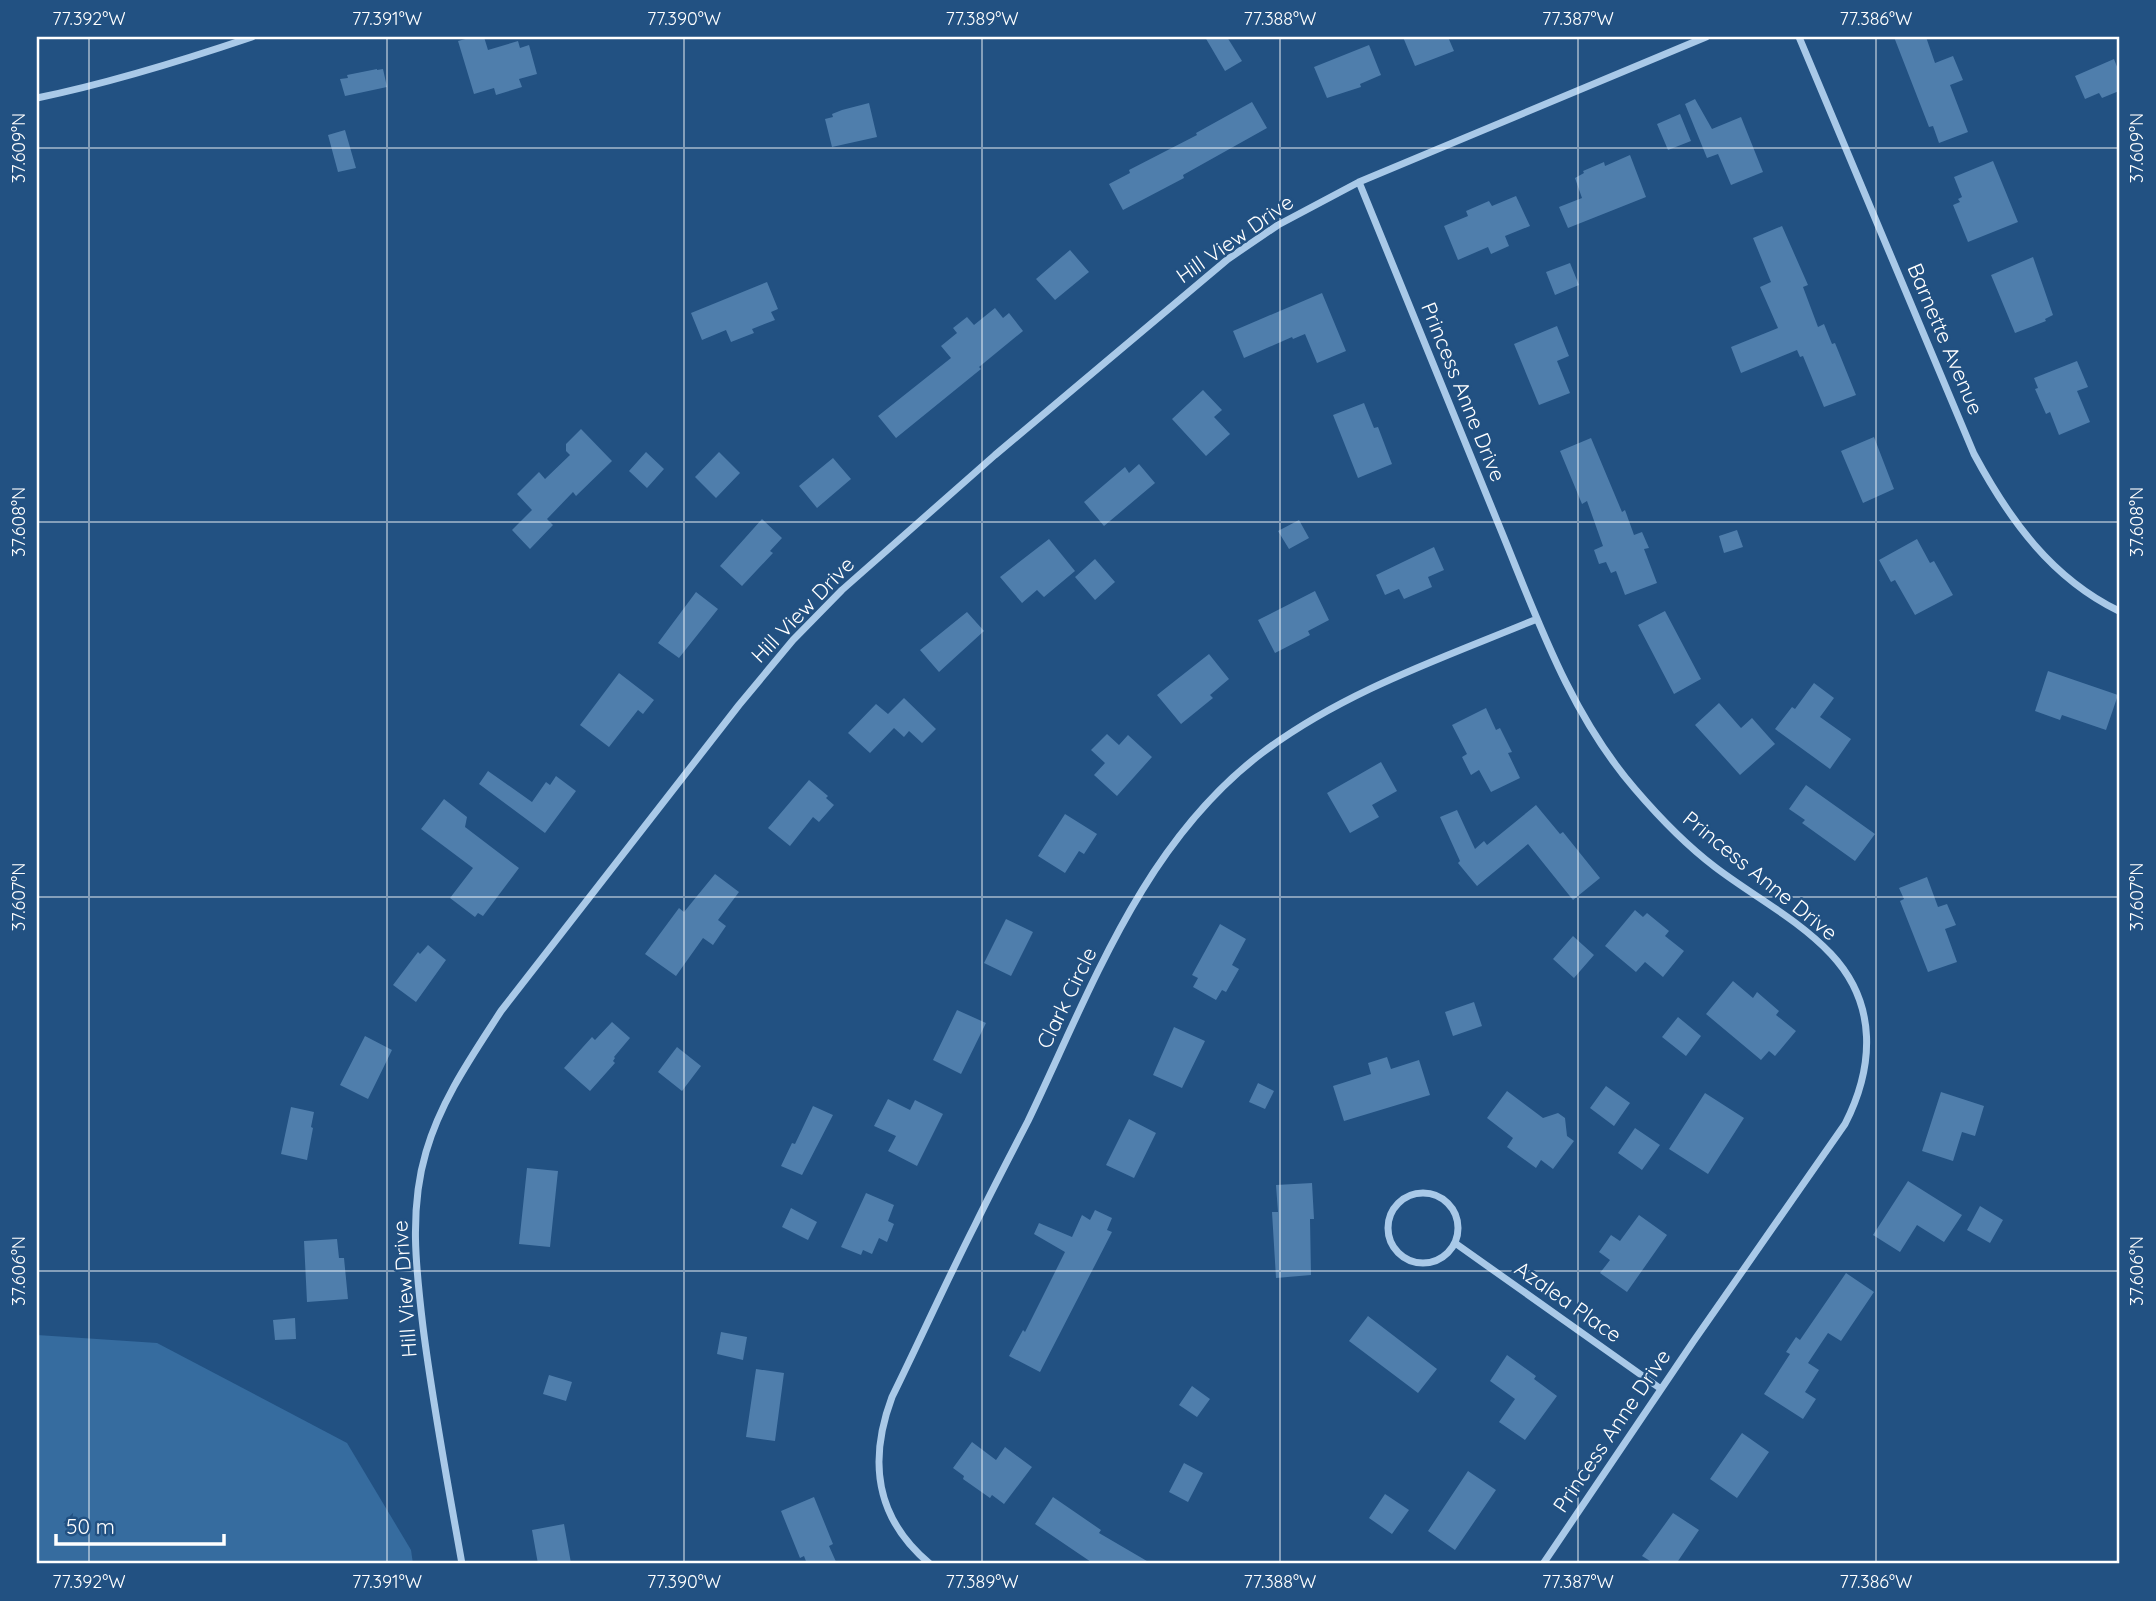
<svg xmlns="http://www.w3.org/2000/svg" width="2156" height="1601" font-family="Quicksand,sans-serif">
  <rect width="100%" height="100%" fill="#225182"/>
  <path fill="#366c9f" d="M37 1335 157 1343 347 1443 411 1550 413 1564H37Z"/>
  <path fill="#4f7eac" d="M473 37H484L488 50 518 41 520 48 529 45 537 74 519 79 522 87 496 95 494 88 474 94 458 41Z
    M1205 37H1227L1242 61 1225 71Z
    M1403 37H1448L1454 51 1415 66Z
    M1894 37H1926L1935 63 1953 56 1963 80 1950 85 1968 132 1939 143 1933 126 1929 127Z
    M1369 45 1381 75 1360 84 1361 87 1327 98 1314 67Z
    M2114 59 2119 72V91L2102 98 2099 93 2085 99 2075 76Z
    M377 69V70L383 69 387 87 345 96 340 79 348 78 347 75Z
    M1695 99 1712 129 1741 117 1763 172 1731 185 1718 154 1707 158 1685 104Z
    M1252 102 1267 128 1183 175 1184 178 1123 210 1109 184 1130 173 1129 170 1197 135 1196 133Z
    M869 103 877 137 832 147 825 119 833 117 832 114 842 110Z
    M1680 114 1691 141 1668 150 1657 124Z
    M345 130 356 168 338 172 328 135Z
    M1630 155 1646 197 1568 228 1559 207 1582 198 1575 178 1584 173 1583 171 1604 162 1605 166Z
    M1993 161 2018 222 1968 242 1953 205 1960 202 1958 199 1962 197 1954 177Z
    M1516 196 1530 226 1505 236 1509 246 1491 254 1488 247 1458 260 1444 226 1468 216 1466 211 1489 201 1492 206Z
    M1782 226 1808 285 1803 287 1818 327 1824 324 1832 344 1835 343 1856 395 1824 407 1803 356 1800 357 1797 350 1741 373 1731 347 1778 328 1760 287 1771 282 1753 238Z
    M1070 250 1089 272 1055 300 1036 279Z
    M2033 257 2053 315 2045 319 2046 321 2015 333 1991 275Z
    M1570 263 1579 285 1555 295 1546 272Z
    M767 282 778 309 771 312 775 320 752 329 754 333 731 342 726 330 702 340 691 313Z
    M1322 293 1346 351 1317 363 1305 334 1293 339 1292 337 1244 358 1233 331Z
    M995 308 1003 318 1009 313 1023 331 979 367 981 369 896 438 878 416 951 358 941 346 957 333 953 328 967 317 974 325Z
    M1557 326 1569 356 1557 361 1570 393 1539 405 1514 344Z
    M2077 361 2088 387 2077 391 2090 422 2059 435 2050 412 2046 414 2035 389 2038 388 2034 378Z
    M1203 390 1222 410 1214 417 1230 434 1206 456 1172 419Z
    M1364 403 1374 428 1378 427 1392 464 1358 478 1333 415Z
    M581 429 612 461 576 496 573 492 547 519 553 525 530 549 512 530 532 510 517 494 539 472 545 479 570 455 566 451V444Z
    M1874 437 1894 489 1863 503 1841 451Z
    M1591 438 1622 512 1625 510 1634 535 1642 532 1649 548 1644 549 1657 583 1625 595 1616 571 1611 573 1606 562 1599 564 1594 550 1603 546 1587 501 1582 504 1560 451Z
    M646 452 664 469 647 488 629 471Z
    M719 452 740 473 716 498 695 477Z
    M833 458 851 479 817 508 799 486Z
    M1139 464 1155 483 1104 526 1084 502 1125 467 1129 473Z
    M762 519 782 538 770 551 773 553 742 586 720 566Z
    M1299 520 1309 538 1289 549 1278 531Z
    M1737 530 1743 547 1724 553 1719 536Z
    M1049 539 1075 571 1044 597 1037 590 1022 603 1000 577Z
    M1917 539 1930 563 1934 561 1953 595 1915 615 1895 580 1891 582 1879 560Z
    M1434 547 1444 570 1428 577 1432 587 1404 599 1399 589 1385 595 1376 575Z
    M1095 559 1115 582 1095 600 1075 577Z
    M1315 591 1329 620 1308 631 1310 635 1275 653 1258 620Z
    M696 592 718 609 679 658 658 643Z
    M1665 611 1701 679 1674 694 1638 625Z
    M967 612 984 631 939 672 920 650Z
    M1209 654 1229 679 1210 695 1213 698 1181 724 1157 695Z
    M2048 671 2118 695 2106 730 2062 715 2060 720 2035 711Z
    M619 673 654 700 643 714 638 710 609 747 580 725Z
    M1814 683 1834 698 1820 717 1851 739 1830 769 1775 729 1792 707 1795 709Z
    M904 698 936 729 922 743 909 731 904 737 894 728 870 753 848 733 876 704 888 714Z
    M1719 703 1741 728 1752 718 1775 744 1740 775 1695 725Z
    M1486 708 1496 730 1500 728 1512 752 1508 753 1520 778 1491 792 1479 770 1471 775 1462 757 1467 754 1452 725Z
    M1107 734 1119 745 1128 735 1152 757 1117 796 1094 775 1105 763 1091 750Z
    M1381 762 1397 791 1372 805 1379 817 1350 833 1327 793Z
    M488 771 532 802 546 782 550 785 556 776 576 791 545 833 479 784Z
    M809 780 828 796 826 798 834 805 819 822 813 817 790 846 768 828Z
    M1806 785 1875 834 1855 861 1802 823 1805 820 1789 809Z
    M444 799 467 817 465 827 519 868 483 916 478 913 475 917 450 898 473 868 421 829Z
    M1536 805 1560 834 1563 832 1600 878 1573 900 1528 844 1477 886 1458 863 1460 861 1440 817 1457 810 1475 849 1484 841 1487 845Z
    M1065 814 1097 834 1084 854 1079 851 1065 873 1038 856Z
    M715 874 739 892 718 920 726 926 713 945 703 938 676 976 645 954 679 908 684 912Z
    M1927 877 1938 907 1947 904 1956 925 1945 929 1957 962 1928 972 1900 901 1904 899 1899 888Z
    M1635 910 1643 917 1647 913 1669 931 1665 936 1684 951 1663 977 1645 962 1636 972 1605 946Z
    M1006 919 1033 932 1011 976 984 963Z
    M1220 924 1246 939 1232 965 1239 969 1226 992 1222 990 1216 1000 1193 987 1198 978 1192 975Z
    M1573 936 1594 955 1574 978 1553 959Z
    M428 945 446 960 416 1002 393 985 418 952 420 954Z
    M1733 981 1753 998 1757 992 1779 1011 1776 1015 1796 1031 1775 1056 1769 1051 1761 1060 1706 1014Z
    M1474 1002 1482 1026 1453 1036 1445 1012Z
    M957 1010 986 1023 961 1074 933 1060Z
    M1678 1017 1701 1036 1686 1056 1662 1037Z
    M612 1022 630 1038 614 1057 615 1058 613 1061 615 1063 590 1091 564 1068 592 1037 595 1040Z
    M1174 1027 1205 1041 1182 1088 1153 1075Z
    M365 1036 392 1050 368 1099 340 1085Z
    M677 1047 701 1066 682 1091 658 1072Z
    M1387 1057 1391 1069 1419 1060 1430 1095 1344 1121 1333 1086 1371 1074 1368 1063Z
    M1258 1083 1274 1091 1265 1109 1249 1102Z
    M1606 1086 1630 1103 1614 1126 1590 1108Z
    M1507 1091 1543 1118 1558 1113 1565 1118 1567 1136 1574 1141 1553 1169 1541 1160 1536 1168 1507 1147 1513 1138 1487 1118Z
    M1941 1092 1984 1106 1975 1136 1962 1132 1953 1161 1922 1151Z
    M1705 1093 1744 1118 1708 1174 1669 1149Z
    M888 1099 910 1110 915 1100 943 1114 917 1166 888 1151 896 1136 874 1126Z
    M813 1106 833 1115 802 1175 781 1166 792 1143 795 1144Z
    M291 1107 314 1112 311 1127 313 1128 307 1160 281 1154Z
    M1129 1119 1156 1133 1134 1178 1106 1165Z
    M1635 1128 1660 1145 1642 1170 1618 1153Z
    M527 1168 558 1171 550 1247 519 1244Z
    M1908 1181 1962 1215 1944 1242 1917 1225 1900 1252 1873 1235Z
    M1312 1183 1314 1219H1310L1311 1275 1276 1278 1272 1212H1278L1276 1185Z
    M866 1193 894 1205 888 1221 894 1224 887 1242 879 1238 872 1254 863 1250 861 1255 841 1247Z
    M1980 1206 2003 1220 1990 1243 1967 1230Z
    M791 1208 817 1222 808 1240 782 1227Z
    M1095 1210 1112 1218 1107 1230 1112 1232 1040 1372 1009 1356 1023 1330 1025 1332 1065 1252 1034 1234 1039 1223 1072 1237 1082 1215 1090 1220Z
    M1639 1215 1667 1235 1627 1292 1600 1273 1610 1260 1599 1252 1611 1235 1620 1241Z
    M337 1239 339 1258H344L348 1299 307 1302 304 1241Z
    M1846 1273 1874 1292 1841 1341 1828 1333 1808 1363 1819 1370 1805 1392 1816 1399 1803 1419 1764 1394 1790 1354 1786 1352 1796 1337 1800 1340Z
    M1368 1316 1437 1369 1418 1393 1349 1341Z
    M295 1318 296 1339 275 1340 273 1320Z
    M721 1332 747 1337 743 1360 717 1354Z
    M1507 1355 1536 1376 1534 1379 1557 1396 1525 1440 1499 1422 1515 1399 1490 1381Z
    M756 1369 784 1373 775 1441 746 1437Z
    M549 1375 572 1382 566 1401 543 1394Z
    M1192 1386 1210 1399 1197 1417 1179 1405Z
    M1742 1433 1769 1452 1737 1498 1710 1479Z
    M972 1442 996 1460 1005 1447 1032 1467 1004 1504 992 1495 990 1498 963 1479 964 1476 953 1468Z
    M1184 1463 1203 1473 1188 1502 1169 1492Z
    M1468 1471 1496 1490 1455 1550 1428 1531Z
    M1385 1494 1409 1510 1392 1534 1369 1518Z
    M814 1497 833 1544 829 1546 837 1564H807L804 1556 800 1558 781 1511Z
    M1053 1497 1101 1530 1099 1533 1152 1564H1094L1035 1524Z
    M1673 1513 1699 1530 1676 1564H1655L1642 1556Z
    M564 1524 571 1563 538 1564 532 1530Z"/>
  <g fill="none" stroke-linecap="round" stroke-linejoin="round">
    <path stroke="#a9c9e8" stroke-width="7" d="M1799 37 1974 454C2009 519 2051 578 2119 611
      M37 98C110 83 181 61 252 37
      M1359 182C1405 296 1451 410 1498 523 1536 615 1569 713 1635 789 1659 817 1686 845 1715 867 1753 896 1798 919 1831 954 1878 1004 1874 1067 1845 1124L1693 1342 1543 1564
      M1388 1228a35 35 0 1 1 70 0a35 35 0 1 1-70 0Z
      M1455 1243 1661 1389
      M462 1564C448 1485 433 1406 423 1327 416 1269 409 1209 426 1152 441 1100 472 1056 501 1011L739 705 793 640 842 590 995 455 1228 259 1278 225 1359 182 1706 37
      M930 1564C875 1518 868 1461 892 1397 920 1340 946 1282 975 1225 992 1190 1010 1156 1028 1121 1091 990 1142 844 1262 753 1344 691 1443 658 1537 619"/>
  </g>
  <path fill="none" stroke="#fff" stroke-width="2" stroke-opacity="0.45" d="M89 37V1564M387 37V1564M684 37V1564M982 37V1564M1280 37V1564M1578 37V1564M1876 37V1564M37 148H2119M37 522H2119M37 897H2119M37 1271H2119"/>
  <g text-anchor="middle" stroke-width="5" stroke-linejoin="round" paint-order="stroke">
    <g font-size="21" fill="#fff" stroke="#225182">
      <text transform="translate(1235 239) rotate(-35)" y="7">Hill View Drive</text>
      <text transform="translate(1945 339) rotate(67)" y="7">Barnette Avenue</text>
      <text transform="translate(1463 392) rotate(68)" y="7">Princess Anne Drive</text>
      <text transform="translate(803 610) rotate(-46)" y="7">Hill View Drive</text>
      <text transform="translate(1760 876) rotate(39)" y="7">Princess Anne Drive</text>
      <text transform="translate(1067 998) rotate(-64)" y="7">Clark Circle</text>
      <text transform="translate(405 1289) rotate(-94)" y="7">Hill View Drive</text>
      <text transform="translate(1568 1302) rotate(35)" y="7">Azalea Place</text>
      <text transform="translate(1612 1431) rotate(-56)" y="7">Princess Anne Drive</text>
    </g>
  </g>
  <rect width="2156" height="1601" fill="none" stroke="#225182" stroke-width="77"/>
  <path d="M56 1534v10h168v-10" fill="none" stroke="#ffffff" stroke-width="3.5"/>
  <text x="66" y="1534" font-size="21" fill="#ffffff" stroke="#225182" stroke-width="5" paint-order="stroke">50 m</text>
  <rect x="38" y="38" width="2080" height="1524" fill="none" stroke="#fff" stroke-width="2.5"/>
  <g font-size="18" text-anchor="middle" fill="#fff">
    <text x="89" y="25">77.392°W</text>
    <text x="387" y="25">77.391°W</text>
    <text x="684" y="25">77.390°W</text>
    <text x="982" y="25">77.389°W</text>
    <text x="1280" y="25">77.388°W</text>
    <text x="1578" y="25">77.387°W</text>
    <text x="1876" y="25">77.386°W</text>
    <text transform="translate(19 148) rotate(-90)" y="6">37.609°N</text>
    <text transform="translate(2137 148) rotate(-90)" y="6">37.609°N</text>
    <text transform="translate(19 522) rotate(-90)" y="6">37.608°N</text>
    <text transform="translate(2137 522) rotate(-90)" y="6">37.608°N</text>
    <text transform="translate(19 897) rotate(-90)" y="6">37.607°N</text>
    <text transform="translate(2137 897) rotate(-90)" y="6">37.607°N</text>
    <text transform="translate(19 1271) rotate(-90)" y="6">37.606°N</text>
    <text transform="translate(2137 1271) rotate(-90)" y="6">37.606°N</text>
    <text x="89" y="1588">77.392°W</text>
    <text x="387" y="1588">77.391°W</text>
    <text x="684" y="1588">77.390°W</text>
    <text x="982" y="1588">77.389°W</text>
    <text x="1280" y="1588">77.388°W</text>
    <text x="1578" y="1588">77.387°W</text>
    <text x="1876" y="1588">77.386°W</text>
  </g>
</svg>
